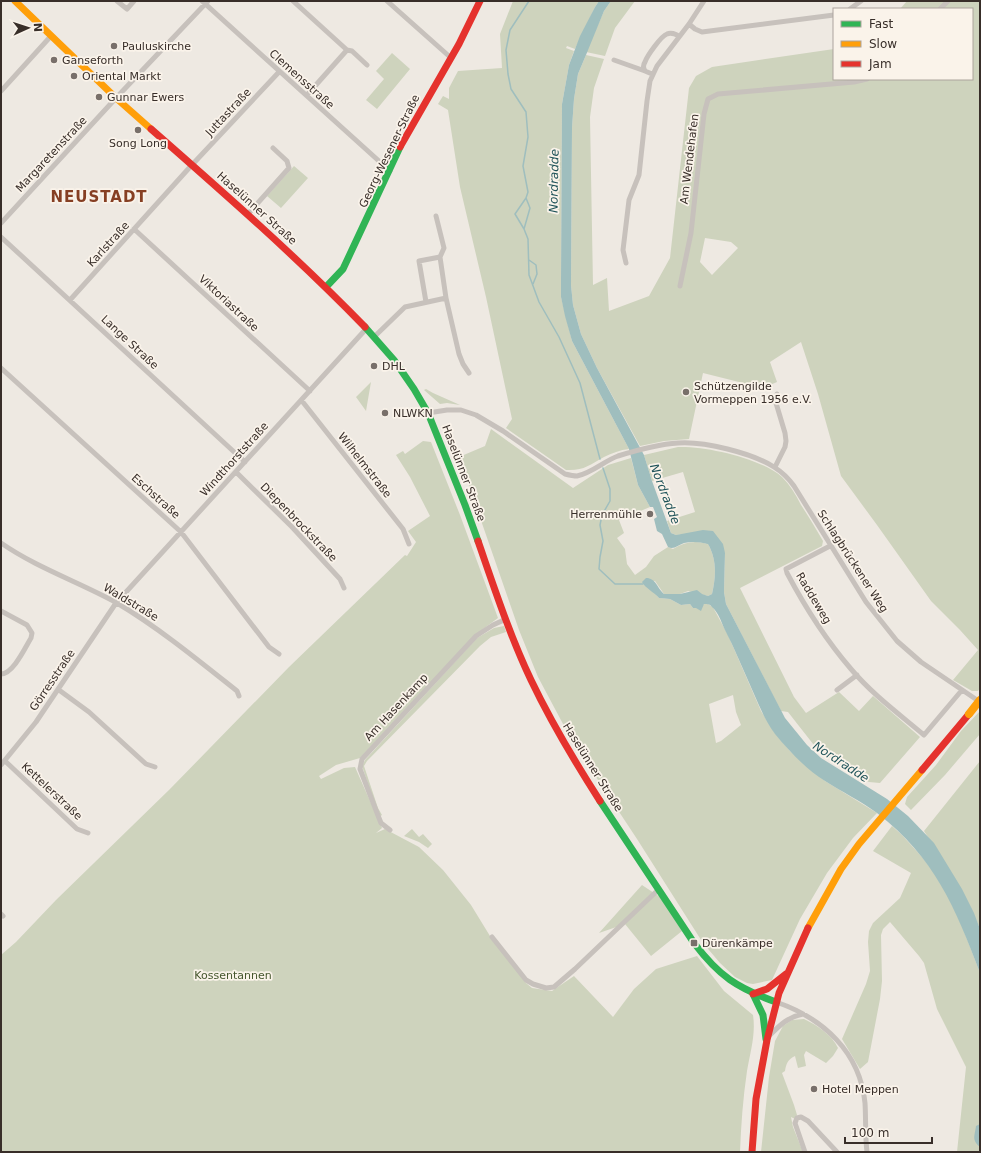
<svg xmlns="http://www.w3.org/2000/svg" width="981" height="1153" font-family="'DejaVu Sans',sans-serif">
  <rect width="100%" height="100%" fill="#eee9e2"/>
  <path fill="#ced3bd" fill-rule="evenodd" d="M513 1H599L595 7 575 49 567 46 566 48 574 51 569 65 562 104 561 297 572 341 629 449C620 450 612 453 604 457 589 465 584 471 566 470L506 428 512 419 486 297 460 187 448 110 438 104 443 96 449 99V88L458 71 502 68 500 34Z
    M611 1H635L615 28 605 56 586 52 604 11Z
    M907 1H980V688L978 691H972L953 680 978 650 960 630 931 601 877 525 841 476 818 394 801 342 770 362 777 382 763 388 703 373 689 439 664 441 640 446 597 368 581 334 573 305 571 285 572 128 574 99 578 74 586 55 604 59 594 88 590 117 593 285 607 278 609 311 649 296 670 258 689 88 696 76 712 67 834 49V79H972V9H900ZM705 238 731 242 738 248 712 275 700 262Z
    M392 53 410 69 377 109 366 100 384 79 376 71Z
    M294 166 308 178 281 208 267 196Z
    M371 382 366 411 356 397Z
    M426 389 433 393 460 405 447 403 440 404 424 390Z
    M491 429 573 488 608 465 631 458 638 485 650 507 619 520 624 533 617 538 625 549 627 564 635 575 646 567 654 556 668 547 673 549C684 542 695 540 708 544 717 560 716 576 712 594L708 596 688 591 680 594H664L655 581 643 584 654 592 659 598 670 599 681 605 690 604 693 608 702 606 704 604H708L713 607 715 611 728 635 761 711 774 732 790 751 825 781 877 813 853 838 827 873 800 919 772 980 753 984 747 983 735 977 720 963 703 943 637 839 571 739 538 677 519 630 459 457 485 446ZM733 695 736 712 741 725 721 741 716 743 709 704Z
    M423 441 431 442 460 515 498 618 475 635 360 758 336 765 319 776 321 779 344 768 355 767 382 828 376 833 385 829 419 847 443 870 471 905 490 936 526 983 532 988 552 991 574 976 613 1017 634 989 656 969 697 956 724 991 753 1015C756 1034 750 1053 747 1071 743 1098 741 1125 740 1152H1V955L16 942 56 900 170 789 289 667 405 555 407 556 416 542 408 531 430 516 410 477 396 455 403 451 405 454Z
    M678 447C706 446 760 458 782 477 790 485 796 495 801 505 809 517 816 529 823 541L822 546 740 588 794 697 806 713 839 692 859 711 873 696 920 737 880 783 869 782 860 778 817 749 788 712 781 711 726 604 724 592 725 553 688 534 676 535 671 533 667 521 695 512 683 472 652 481 644 455Z
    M504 626 506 632 491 637 480 646 367 761 364 766 378 808 382 815 379 817 362 766 365 760 477 638 494 628Z
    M980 711V734L945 775 911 810 905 804 907 797 936 765 961 731Z
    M980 761V929C966 893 945 863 924 831Z
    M892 826 902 835 922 857 935 874 949 898 962 926 980 973V1152H957L966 1067 937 1009 924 963 919 956 890 922 883 929 881 935 882 981 880 999 868 1062 860 1069 842 1039 866 984 870 971 868 942 869 931 873 923 900 898 911 873 873 851Z
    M412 829 419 837 423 834 432 844 428 848 419 842 404 836Z
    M642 885 660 897 682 931 651 956 625 924 599 933Z
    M804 1019C817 1025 832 1035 838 1048L833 1056 826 1063 806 1051 804 1055 806 1066 798 1068 795 1056C788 1059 786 1064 785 1071L782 1073 794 1105 797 1115 795 1119 791 1117 793 1127 803 1152H761L769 1077 775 1041 783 1026 792 1020Z"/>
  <path fill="#9fbebe" d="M599 1H611L604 11 586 55 578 74 574 99 572 128 571 285 573 305 581 334 597 368 644 455 652 481 671 533 676 535 703 530 713 531 723 544 725 553 724 592 726 604 785 718 807 745 821 758 887 799 908 816 934 843 962 889 974 913 980 929V973C955 907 935 858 877 813 861 801 842 792 825 781 806 769 790 752 775 734 766 722 760 708 754 694 744 672 735 649 724 628 721 621 718 612 712 607 710 604 708 604 704 604L701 611 696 608H693L690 604 681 605 670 599 659 598C654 592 645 588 642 582L646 578C656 578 657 588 664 594H680L697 590 702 594 708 596 712 594C716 576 717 560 708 544 700 542 692 541 684 543 678 545 674 550 668 547L662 534 657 531 654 519 657 517 653 507H650L638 485 629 449 572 341 565 316 561 297V279L562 104 569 65 580 36 595 7Z
    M980 1124V1147C971 1140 975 1135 976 1126Z"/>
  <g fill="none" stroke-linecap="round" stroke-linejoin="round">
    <path stroke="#9fbebe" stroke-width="1.5" d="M529 1 510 30 506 50 508 74 511 89 526 112 528 137 523 166 528 192 526 198 530 208 524 229 528 239 529 275 539 302 559 337 580 383 600 459
      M524 229 515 214 526 198
      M529 260 536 265 537 274 533 284
      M603 468 610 489V501L602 515 600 525 603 541 600 557 599 569 615 584H643"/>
    <path stroke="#c7c1bc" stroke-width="5" d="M117 1 127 9 134 1
      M202 1 390 171
      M293 1 347 50 352 51 367 65
      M387 1 450 57
      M850 9 861 1
      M940 9 948 1
      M689 24 695 29 702 32 834 15
      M614 60 645 71
      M652 74 645 71C643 68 643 65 645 62 647 56 661 36 667 34 671 32 675 34 679 36
      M1 91 51 36
      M307 95 347 50
      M248 214 289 168 287 161 273 148
      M436 216 444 248 440 257 446 298 459 354 463 364 469 373
      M1 223 116 98 208 1
      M134 229 310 391
      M1 237 245 462
      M626 263 623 250 629 200 639 175 647 101 650 81 657 66 689 24 704 1
      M680 286 691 233 704 114 708 99 718 94 854 82 867 79
      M70 300 190 167 279 72
      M426 302 419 261 440 257
      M374 337 405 307 446 298
      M1 368 181 532 269 647 279 654
      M302 401 403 529 409 544
      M428 413 447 410H461L476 415 503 431 565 474C569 475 573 476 577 476 592 473 604 461 618 456 634 451 661 444 678 443 704 441 752 453 774 467 782 472 789 479 794 486L866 602 897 641 921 662 980 702
      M775 467 785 447 786 441 785 433 776 403 777 394
      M236 472 292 527 340 579 344 588
      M1 543C37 568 79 582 117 603 159 628 198 660 237 691L239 696
      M830 546 786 569 787 573C805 607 826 640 851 669 872 694 899 714 924 735L962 690
      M1 611 27 625 32 633 31 638C25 648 13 674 1 674
      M59 690 89 712 146 764 155 767
      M837 690 857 675
      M5 761 77 829 88 833
      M1 765 36 722 116 603 366 329
      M390 830 381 823 379 818 360 769 362 759 476 636 493 625 506 619
      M1 914 3 916
      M492 937 526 980 533 984 546 988 554 987 575 969 659 889
      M776 1002C823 1018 860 1052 865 1103 866 1119 865 1136 867 1152
      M770 1035C780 1025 788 1017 803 1014
      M805 1152 795 1123 797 1118 801 1117 808 1121 837 1152"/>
    <path stroke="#30b455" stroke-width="7" d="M326 287 343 269 400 147
      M365 327 394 360 414 389 428 413 465 505 478 541
      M600 801 694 943C719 976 737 988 776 1002
      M753 994 763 1015 766 1039"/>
    <path stroke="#ff9f0a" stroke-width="7" d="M15 1 116 98 151 129
      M808 928 841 869 859 844 922 770"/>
    <path stroke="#e5322d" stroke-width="7" d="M151 129C224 193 297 257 365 327
      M400 147 459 44 480 1
      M478 541C494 587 510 636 531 680 551 722 575 762 600 801
      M922 770 969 714
      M753 994 767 989 786 974
      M752 1152 756 1099 767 1040 779 993 808 928"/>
    <path stroke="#ff9f0a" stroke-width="8" d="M969 714 980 700"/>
  </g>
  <g fill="#786f6a" stroke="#faf3ea" stroke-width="1.5">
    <circle cx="114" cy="46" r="4"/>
    <circle cx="54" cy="60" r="4"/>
    <circle cx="74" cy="76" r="4"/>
    <circle cx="99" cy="97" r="4"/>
    <circle cx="138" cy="130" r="4"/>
    <circle cx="374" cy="366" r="4"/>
    <circle cx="686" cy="392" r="4"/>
    <circle cx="385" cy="413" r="4"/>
    <circle cx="650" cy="514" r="4"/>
    <rect x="690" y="939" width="8" height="8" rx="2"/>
    <circle cx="814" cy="1089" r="4"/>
  </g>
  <g text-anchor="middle" stroke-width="3.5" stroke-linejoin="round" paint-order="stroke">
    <g font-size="11" fill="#382e29" stroke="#faf3ea" text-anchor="start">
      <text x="122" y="50">Pauluskirche</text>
      <text x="62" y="64">Ganseforth</text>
      <text x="82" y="80">Oriental Markt</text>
      <text x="107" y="101">Gunnar Ewers</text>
      <text x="138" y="147" text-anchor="middle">Song Long</text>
      <text x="382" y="370">DHL</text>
      <text x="694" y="390">Schützengilde<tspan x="694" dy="13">Vormeppen 1956 e.V.</tspan></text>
      <text x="393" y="417">NLWKN</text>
      <text x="642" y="518" text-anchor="end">Herrenmühle</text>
      <text x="702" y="947">Dürenkämpe</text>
      <text x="822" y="1093">Hotel Meppen</text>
    </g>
    <g font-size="11" fill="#382e29" stroke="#faf3ea">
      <text transform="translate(302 79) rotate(42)" y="4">Clemensstraße</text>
      <text transform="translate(228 112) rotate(-47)" y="4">Juttastraße</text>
      <text transform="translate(389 151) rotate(-64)" y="4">Georg-Wesener-Straße</text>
      <text transform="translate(51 154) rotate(-47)" y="4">Margaretenstraße</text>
      <text transform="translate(689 159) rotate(-83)" y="4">Am Wendehafen</text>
      <text transform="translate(257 208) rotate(42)" y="4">Haselünner Straße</text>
      <text transform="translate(108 244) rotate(-48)" y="4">Karlstraße</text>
      <text transform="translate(229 303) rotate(43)" y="4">Viktoriastraße</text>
      <text transform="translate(130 342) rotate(43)" y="4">Lange Straße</text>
      <text transform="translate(234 459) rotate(-48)" y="4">Windthorststraße</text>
      <text transform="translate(365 465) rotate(52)" y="4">Wilhelmstraße</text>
      <text transform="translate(464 473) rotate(69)" y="4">Haselünner Straße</text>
      <text transform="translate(156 496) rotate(42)" y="4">Eschstraße</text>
      <text transform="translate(299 522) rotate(46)" y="4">Diepenbrockstraße</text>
      <text transform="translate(853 561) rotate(57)" y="4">Schlagbrückener Weg</text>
      <text transform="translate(814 598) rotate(59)" y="4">Raddeweg</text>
      <text transform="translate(131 602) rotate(31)" y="4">Waldstraße</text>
      <text transform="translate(52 680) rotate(-56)" y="4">Görresstraße</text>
      <text transform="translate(396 707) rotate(-47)" y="4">Am Hasenkamp</text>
      <text transform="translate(593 767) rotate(58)" y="4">Haselünner Straße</text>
      <text transform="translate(52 791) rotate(43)" y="4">Kettelerstraße</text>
    </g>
    <g font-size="11" fill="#45562d" stroke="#faf3ea">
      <text x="233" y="979">Kossentannen</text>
    </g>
    <g font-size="12" font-style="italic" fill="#1f5359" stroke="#faf3ea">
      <text transform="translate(554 181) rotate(-89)" y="4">Nordradde</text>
      <text transform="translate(665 494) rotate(69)" y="4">Nordradde</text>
      <text transform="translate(841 762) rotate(33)" y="4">Nordradde</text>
    </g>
    <g font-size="15" font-weight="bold" letter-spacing="1" fill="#863f23" stroke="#faf3ea">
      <text x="99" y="202">NEUSTADT</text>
    </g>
  </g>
  <rect width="981" height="1153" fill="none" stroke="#382e29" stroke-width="4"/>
  <rect x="833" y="8" width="140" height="72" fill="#faf3ea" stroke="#aca49d"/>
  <rect x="841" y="21" width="20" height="6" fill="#30b455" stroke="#aca49d"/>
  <text x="869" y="28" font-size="12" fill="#382e29">Fast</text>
  <rect x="841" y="41" width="20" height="6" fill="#ff9f0a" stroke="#aca49d"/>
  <text x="869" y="48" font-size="12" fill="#382e29">Slow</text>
  <rect x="841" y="61" width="20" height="6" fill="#e5322d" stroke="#aca49d"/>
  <text x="869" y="68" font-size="12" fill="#382e29">Jam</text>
  <g transform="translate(28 28) rotate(87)" stroke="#faf3ea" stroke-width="3" paint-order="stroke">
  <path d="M0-3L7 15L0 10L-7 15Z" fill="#382e29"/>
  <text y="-6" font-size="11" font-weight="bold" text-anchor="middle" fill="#382e29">N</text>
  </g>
  <path d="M845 1137v6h87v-6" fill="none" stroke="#382e29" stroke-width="2"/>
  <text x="851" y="1137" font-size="12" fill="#382e29" stroke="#faf3ea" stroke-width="3" paint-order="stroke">100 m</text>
</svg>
